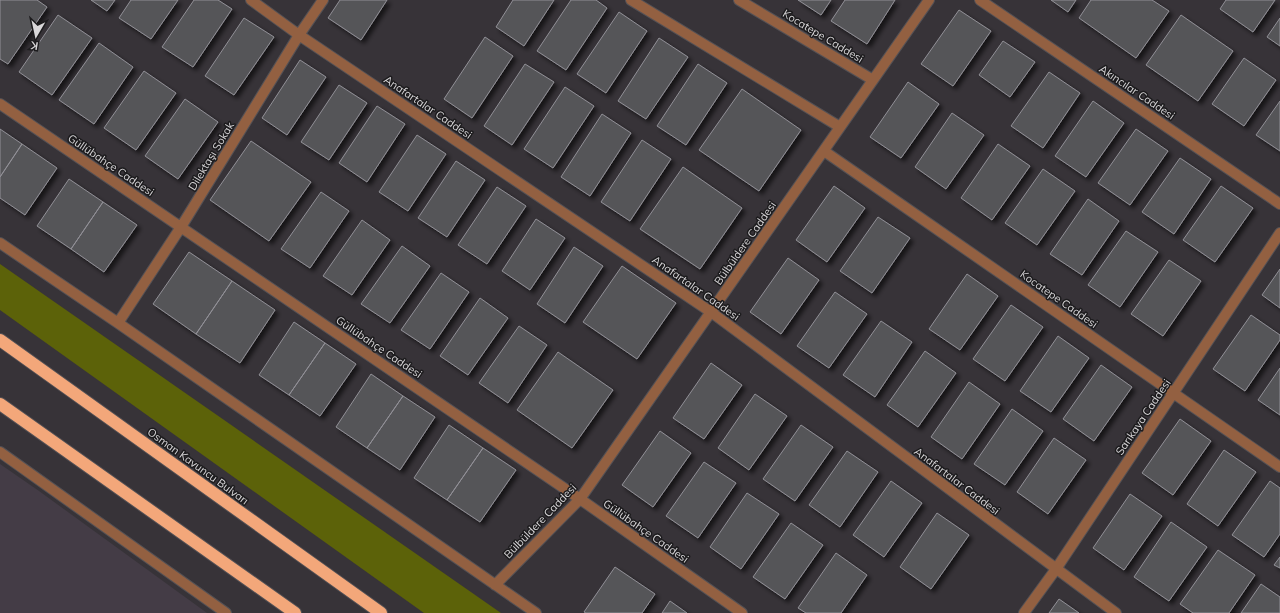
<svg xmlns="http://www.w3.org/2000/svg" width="1280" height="613" font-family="Mulish,sans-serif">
  <defs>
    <filter id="shadow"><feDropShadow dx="3.5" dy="3.5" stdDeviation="2" flood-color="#0009"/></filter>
  </defs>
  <rect width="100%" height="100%" fill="#373338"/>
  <path fill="#443c46" d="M0 464 39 491 207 613H0Z"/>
  <path fill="#5c6209" d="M0 264 501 613H424L0 310Z"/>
  <path fill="#555459" stroke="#919096" filter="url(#shadow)" d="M0 0H37L47 7 8 64 0 59Z
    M91 0H115L107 11Z
    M131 0H178L151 39 119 18Z
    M194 0H218L232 9 193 67 162 47Z
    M340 0H387L361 40 328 18Z
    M513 0H554L524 46 496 27Z
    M571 0H596L607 8 566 70 537 51Z
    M798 0H831L821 15Z
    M845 0H895L867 44 831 21Z
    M1051 0H1076L1068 12Z
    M1091 0H1152L1169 11 1136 58 1079 18Z
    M1226 0H1275L1253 32 1220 9Z
    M959 10 991 31 953 86 921 64Z
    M619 12 647 31 606 93 577 74Z
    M58 15 92 38 52 95 19 72Z
    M1181 15 1233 51 1198 101 1146 65Z
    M244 18 274 37 234 95 205 76Z
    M1280 18V46L1267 37Z
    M485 37 513 56 472 118 444 99Z
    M659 38 688 57 646 119 618 101Z
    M1003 41 1035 62 1010 97 979 75Z
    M99 43 133 67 94 124 59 100Z
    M1244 58 1276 80 1244 126 1212 104Z
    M300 60 326 77 287 135 262 118Z
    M525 64 554 82 512 145 484 126Z
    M698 64 727 83 686 145 657 126Z
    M144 71 176 93 136 150 104 128Z
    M1049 72 1080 93 1043 148 1011 126Z
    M908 82 939 104 901 158 870 137Z
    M339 85 367 103 329 160 301 142Z
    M565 87 594 106 553 168 524 149Z
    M742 89 801 130 759 191 699 150Z
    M185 99 218 122 178 179 145 156Z
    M1093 101 1124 123 1086 177 1055 156Z
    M1280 101V151L1256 135Z
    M377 106 405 124 367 182 339 163Z
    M952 113 984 135 946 189 915 167Z
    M602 114 631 133 590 196 561 177Z
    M0 129 22 144 0 177Z
    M1136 129 1168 151 1130 205 1098 183Z
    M417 135 446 154 408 211 379 192Z
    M642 140 671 159 630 221 601 202Z
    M251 141 311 182 269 241 210 200Z
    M22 144 57 168 25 215 0 198V177Z
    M998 144 1030 166 992 220 961 198Z
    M1180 158 1211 179 1174 234 1142 212Z
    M456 161 485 180 447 237 418 218Z
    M683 167 742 208 700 269 640 229Z
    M1043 169 1075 191 1037 245 1005 223Z
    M69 179 103 202 71 249 37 226Z
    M834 186 865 208 827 262 796 240Z
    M1221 186 1253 208 1215 262 1183 240Z
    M497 187 526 206 487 264 458 245Z
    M321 192 349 211 310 268 281 249Z
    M1088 199 1119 221 1082 275 1050 254Z
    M103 202 137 225 104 272 71 249Z
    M878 217 910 238 872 293 840 271Z
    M536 219 565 238 530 290 502 271Z
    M362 220 390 240 352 295 323 276Z
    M1126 231 1158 252 1120 307 1088 285Z
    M402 246 430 266 390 323 361 304Z
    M574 247 603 266 565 323 537 304Z
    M189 252 232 281 196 334 153 304Z
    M788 258 819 280 781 334 750 312Z
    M1169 260 1201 281 1163 336 1131 314Z
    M622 266 676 303 637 359 583 322Z
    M1280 269V308L1262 295Z
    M441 273 469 292 430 349 401 330Z
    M967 274 998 296 960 350 929 329Z
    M232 281 275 310 240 363 196 334Z
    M835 292 867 314 829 368 797 346Z
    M480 298 508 318 468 375 440 356Z
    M1011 305 1043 327 1005 381 973 359Z
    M1251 315 1280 335V340L1245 391 1213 369Z
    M881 321 912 342 875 397 843 375Z
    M294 322 325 343 289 395 259 375Z
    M519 326 547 345 508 403 479 383Z
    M1058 336 1089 358 1051 412 1020 391Z
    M325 343 356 364 320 416 289 395Z
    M925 351 956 373 918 427 887 405Z
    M558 352 613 390 572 448 517 410Z
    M711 363 742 385 704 439 673 418Z
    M1101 365 1132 387 1094 441 1063 419Z
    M1280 368V415L1258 400Z
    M371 374 403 396 367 448 336 427Z
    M969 382 1000 404 962 459 931 437Z
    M755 394 787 416 749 470 718 448Z
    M403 396 435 417 400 470 367 448Z
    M1012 409 1043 431 1005 485 974 464Z
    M1180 419 1211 441 1173 495 1142 473Z
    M449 425 483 448 447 500 414 478Z
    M801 425 833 447 795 501 763 479Z
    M660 431 691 453 653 507 622 485Z
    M1054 438 1086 460 1048 514 1017 492Z
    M483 448 516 470 480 522 447 500Z
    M1224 450 1256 472 1218 526 1187 504Z
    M847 451 878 472 840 527 809 505Z
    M704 462 736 483 698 538 666 516Z
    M891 481 922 503 884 557 853 535Z
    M1270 481 1280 488V534L1264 557 1232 535Z
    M747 493 779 514 741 569 710 547Z
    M1130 494 1162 516 1124 570 1093 548Z
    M937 513 969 535 931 589 900 567Z
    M1171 522 1207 547 1169 601 1134 577Z
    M791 523 823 545 785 599 753 577Z
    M1218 550 1255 575 1229 613H1193L1180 604Z
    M836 553 867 575 841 613H806L798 608Z
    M1280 557V568L1274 565Z
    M615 567 655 594 642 613H586L584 612Z
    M1261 584 1280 597V613H1241Z
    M1059 599 1079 613H1049Z
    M670 601 687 613H662Z"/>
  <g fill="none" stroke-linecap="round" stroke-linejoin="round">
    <defs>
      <path id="minor" d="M251 0 299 35 711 312 1116 613
        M631 0 840 127
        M739 0 873 80
        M980 0 1280 204
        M0 104 580 499 742 613
        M824 151 1280 467
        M0 243 118 323 536 613
        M118 323 181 227 299 35 323 0
        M0 452 226 613
        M495 585 580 499 929 0
        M1024 613 1056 569 1280 233"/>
      <path id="highway" d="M0 340 381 613
        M0 404 295 613"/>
    </defs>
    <use href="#minor" stroke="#545155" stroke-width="12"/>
    <use href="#highway" stroke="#545155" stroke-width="14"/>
    <use href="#minor" stroke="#936041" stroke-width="10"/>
    <use href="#highway" stroke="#f3a77a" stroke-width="12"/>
  </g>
  <g text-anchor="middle" stroke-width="3" stroke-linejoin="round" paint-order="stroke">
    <g font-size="11" fill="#d9d7d9" stroke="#1d1c1e">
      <text transform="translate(823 36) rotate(31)" y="4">Kocatepe Caddesi</text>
      <text transform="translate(1137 92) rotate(34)" y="4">Akıncılar Caddesi</text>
      <text transform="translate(428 107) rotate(34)" y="4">Anafartalar Caddesi</text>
      <text transform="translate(211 156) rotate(-59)" y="4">Dilektaşı Sokak</text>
      <text transform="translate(111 165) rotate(34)" y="4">Güllübahçe Caddesi</text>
      <text transform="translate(745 243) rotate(-55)" y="4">Bülbüldere Caddesi</text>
      <text transform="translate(696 288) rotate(35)" y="4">Anafartalar Caddesi</text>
      <text transform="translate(1059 299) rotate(35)" y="4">Kocatepe Caddesi</text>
      <text transform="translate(379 347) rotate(34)" y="4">Güllübahçe Caddesi</text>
      <text transform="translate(1143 417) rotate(-56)" y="4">Sarıkaya Caddesi</text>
      <text transform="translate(198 466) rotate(36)" y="4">Osman Kavuncu Bulvarı</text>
      <text transform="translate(957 481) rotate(37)" y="4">Anafartalar Caddesi</text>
      <text transform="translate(540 521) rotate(-46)" y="4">Bülbüldere Caddesi</text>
      <text transform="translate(646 531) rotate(35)" y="4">Güllübahçe Caddesi</text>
    </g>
  </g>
  <g transform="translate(36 36) rotate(189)" stroke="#1d1c1e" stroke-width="3" paint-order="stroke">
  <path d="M0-3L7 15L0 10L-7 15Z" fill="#d9d7d9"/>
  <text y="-6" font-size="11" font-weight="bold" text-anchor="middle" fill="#d9d7d9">K</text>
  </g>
</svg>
